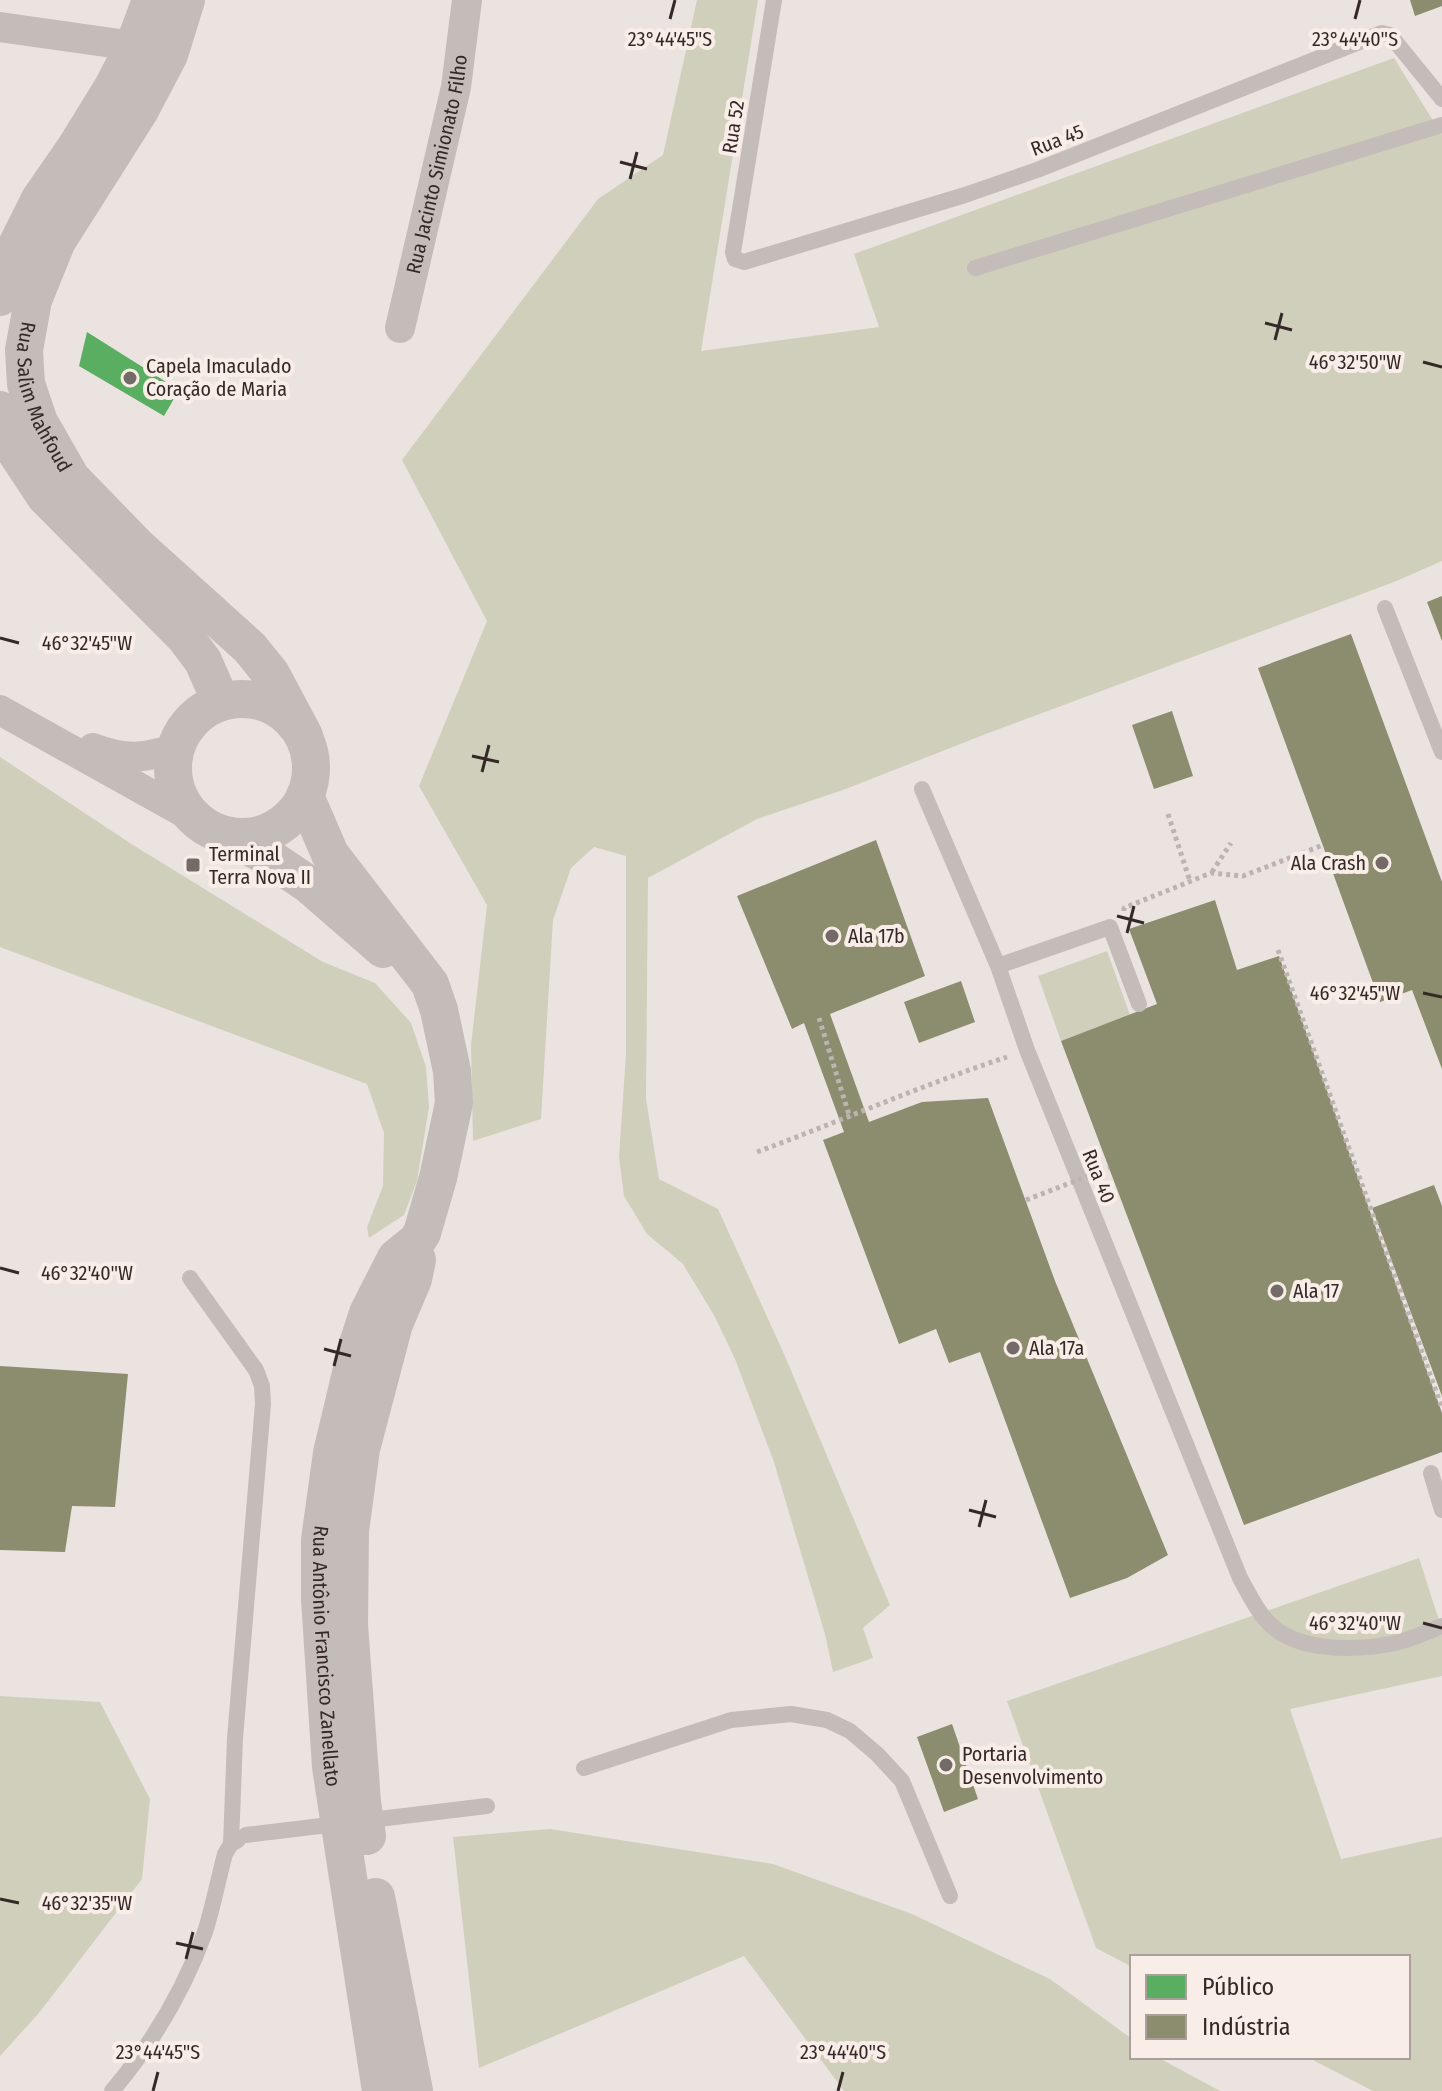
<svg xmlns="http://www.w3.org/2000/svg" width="1442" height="2091" font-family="'Fira Sans Condensed',sans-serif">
  <rect width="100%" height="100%" fill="#ebe3e0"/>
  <path fill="#d0cfbb" d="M697 0H758L701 351 879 327 854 254 1394 58 1442 135V561L1394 582 991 732 843 790 757 819 648 878 646 1099 659 1179 718 1209 784 1354 890 1605 863 1628 873 1658 833 1672 825 1634 774 1462 735 1359 715 1317 683 1264 647 1234 624 1196 619 1157 626 1054V856L594 847 571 868 553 920 541 1119 473 1141 471 1045 487 905 419 786 487 621 402 460 598 199 663 155Z
    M0 757 133 845 323 962 375 983 411 1023 426 1067 429 1107 417 1181 404 1215 369 1238 367 1227 383 1186 384 1133 367 1084 0 947Z
    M1107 951 1130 1015 1061 1041 1038 976Z
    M1419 1558 1442 1630V1676L1290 1709 1341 1859 1442 1837V2091H1373L1307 2057H1408V1957H1132V1967L1096 1948 1007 1701Z
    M0 1696 100 1702 150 1799 142 1879 39 2013 0 2056Z
    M550 1829 773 1864 912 1914 1050 1979 1132 2039V2057H1157L1220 2091H844L744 1956 479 2068 453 1837Z"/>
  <path fill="#5aae61" d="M87 332 179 390 164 416 79 366Z"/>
  <path fill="#8c8c6e" d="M1410 0H1442V6L1415 16Z
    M1442 596V641L1427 602Z
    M1351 634 1442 882V1069L1412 990 1380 1002 1258 668Z
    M1172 711 1193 776 1154 789 1132 725Z
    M876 840 925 976 830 1014 869 1122 922 1102 988 1098 1055 1281 1168 1555 1127 1578 1070 1598 980 1352 949 1363 936 1329 899 1344 823 1140 844 1132 804 1023 792 1029 737 896Z
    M1215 900 1237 970 1279 956 1442 1413V1452L1244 1525 1061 1041 1157 1004 1129 929Z
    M961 981 975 1022 919 1043 904 1002Z
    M1434 1185 1442 1206V1396L1372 1208Z
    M0 1366 128 1374 115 1507 72 1506 65 1552 0 1550Z
    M952 1724 978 1799 944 1812 917 1737Z"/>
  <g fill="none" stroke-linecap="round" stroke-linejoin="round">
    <path stroke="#bdb4b1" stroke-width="5" stroke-dasharray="4 4" stroke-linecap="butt" d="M1168 814 1190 881
      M1212 872 1231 843
      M1124 911V908L1211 873 1243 876 1323 845
      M1278 950 1442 1408
      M819 1018 850 1118
      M757 1152C841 1121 922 1085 1007 1057
      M963 1758 989 1749"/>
    <path stroke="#c4bcb9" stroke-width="16" d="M774 0 733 252 735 259 744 262 965 195 1037 170 1382 33 1390 35 1442 99
      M975 268 1442 125
      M1385 608 1442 752
      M922 789 998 966 1027 1050 1240 1578C1248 1592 1255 1608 1266 1620 1294 1653 1356 1651 1395 1643 1411 1639 1427 1632 1442 1626
      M998 966 1110 927 1139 1004
      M190 1278 256 1370 262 1386 263 1404 235 1738 231 1844
      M1431 1473 1442 1510
      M584 1768 731 1720 791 1714 827 1720 850 1731 877 1754 902 1781 950 1896
      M112 2091C152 2044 184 1990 205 1932 213 1907 218 1880 225 1854L231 1844 238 1840"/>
    <g stroke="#c4bcb9" stroke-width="30">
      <path d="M0 27 134 46 152 51"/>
      <path id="s1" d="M400 328 456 87 467 0"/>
      <path d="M0 710 197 820"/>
      <path d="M93 748C128 761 141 758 176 749"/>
    </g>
    <g stroke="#c4bcb9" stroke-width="38">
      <path id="s2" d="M186 0 169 55 140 110 57 241 33 300 24 350 26 384 39 422 71 478 136 545 250 648 271 674 304 736"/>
      <path d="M0 297 17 245 40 199 76 147 113 87 134 46 151 0"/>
      <path d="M0 410 16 452 45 496 185 637 203 661 221 702"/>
      <circle cx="242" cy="768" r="69"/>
      <path id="s3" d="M305 796 330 854 430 984 439 1010 452 1071 454 1103 438 1178 422 1233 417 1241 396 1258 368 1313 358 1344 332 1453 320 1540V1599L331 1767 381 2091"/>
      <path d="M229 836 265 855 308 884 383 949"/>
      <path d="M367 1836 362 1802 349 1625 350 1531 361 1449 394 1324 413 1279 417 1260"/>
      <path d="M376 1897 414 2091"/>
    </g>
    <path stroke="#bdb4b1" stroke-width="5" stroke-dasharray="4 4" stroke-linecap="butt" d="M1026 1200 1109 1168"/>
    <path stroke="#c4bcb9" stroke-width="16" d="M246 1835 487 1806"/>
  </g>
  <path fill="none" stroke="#342927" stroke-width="3" d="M670 19 675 0M1355 19 1360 0M620 162 647 169M630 179 637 152M1265 323 1292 330M1275 340 1282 313M1423 362 1442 367M0 638 19 643M472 756 499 762M482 772 489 745M1117 916 1144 923M1127 933 1134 906M1423 993 1442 997M0 1268 19 1273M324 1349 351 1356M334 1366 341 1339M969 1510 996 1517M979 1527 986 1500M1423 1623 1442 1628M0 1899 19 1903M176 1943 203 1949M186 1959 193 1932M153 2091 158 2072M838 2091 843 2072"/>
  <g fill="#746a68" stroke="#f8ede7" stroke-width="3">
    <circle cx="130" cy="378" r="8"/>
    <circle cx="1382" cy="863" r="8"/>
    <rect x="185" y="857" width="16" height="16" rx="4"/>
    <circle cx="832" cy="936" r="8"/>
    <circle cx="1277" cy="1291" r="8"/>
    <circle cx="1013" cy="1348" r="8"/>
    <circle cx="946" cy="1765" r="8"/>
  </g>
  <g text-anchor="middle" stroke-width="8" stroke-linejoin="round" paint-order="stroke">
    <g font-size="20" fill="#342927" stroke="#f8ede7">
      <text transform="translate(733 127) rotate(-81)" y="7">Rua 52</text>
      <text transform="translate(1057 140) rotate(-21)" y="7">Rua 45</text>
      <text dy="7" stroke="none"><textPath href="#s1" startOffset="168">Rua Jacinto Simionato Filho</textPath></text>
      <text dy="7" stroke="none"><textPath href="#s2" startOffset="440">Rua Salim Mahfoud</textPath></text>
      <text transform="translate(1099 1176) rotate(68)" y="7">Rua 40</text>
      <text dy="7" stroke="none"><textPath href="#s3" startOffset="930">Rua Antônio Francisco Zanellato</textPath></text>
    </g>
    <g font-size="20" fill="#342927" stroke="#f8ede7" text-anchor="start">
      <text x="146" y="373">Capela Imaculado<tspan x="146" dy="23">Coração de Maria</tspan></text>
      <text x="209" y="861">Terminal<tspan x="209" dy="23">Terra Nova II</tspan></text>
      <text x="1366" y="870" text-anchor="end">Ala Crash</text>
      <text x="848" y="943">Ala 17b</text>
      <text x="1293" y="1298">Ala 17</text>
      <text x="1029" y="1355">Ala 17a</text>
      <text x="962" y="1761">Portaria<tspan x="962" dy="23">Desenvolvimento</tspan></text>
    </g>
  </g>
  <g font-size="20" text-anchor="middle" fill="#342927" stroke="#f8ede7" stroke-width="8" stroke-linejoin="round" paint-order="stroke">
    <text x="670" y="46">23°44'45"S</text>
    <text x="1355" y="46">23°44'40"S</text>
    <text x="1355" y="369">46°32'50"W</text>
    <text x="87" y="650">46°32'45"W</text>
    <text x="1355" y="1000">46°32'45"W</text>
    <text x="87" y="1280">46°32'40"W</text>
    <text x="1355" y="1630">46°32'40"W</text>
    <text x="87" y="1910">46°32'35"W</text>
    <text x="158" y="2059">23°44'45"S</text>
    <text x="843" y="2059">23°44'40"S</text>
  </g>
  <rect x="1130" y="1955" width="280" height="104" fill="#f8ede7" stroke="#aa9f9a" stroke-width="2"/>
  <rect x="1146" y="1975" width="40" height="24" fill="#5aae61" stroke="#aa9f9a" stroke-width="2"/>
  <text x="1202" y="1995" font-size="24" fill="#342927">Público</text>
  <rect x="1146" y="2015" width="40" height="24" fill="#8c8c6e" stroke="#aa9f9a" stroke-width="2"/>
  <text x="1202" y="2035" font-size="24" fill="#342927">Indústria</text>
</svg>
